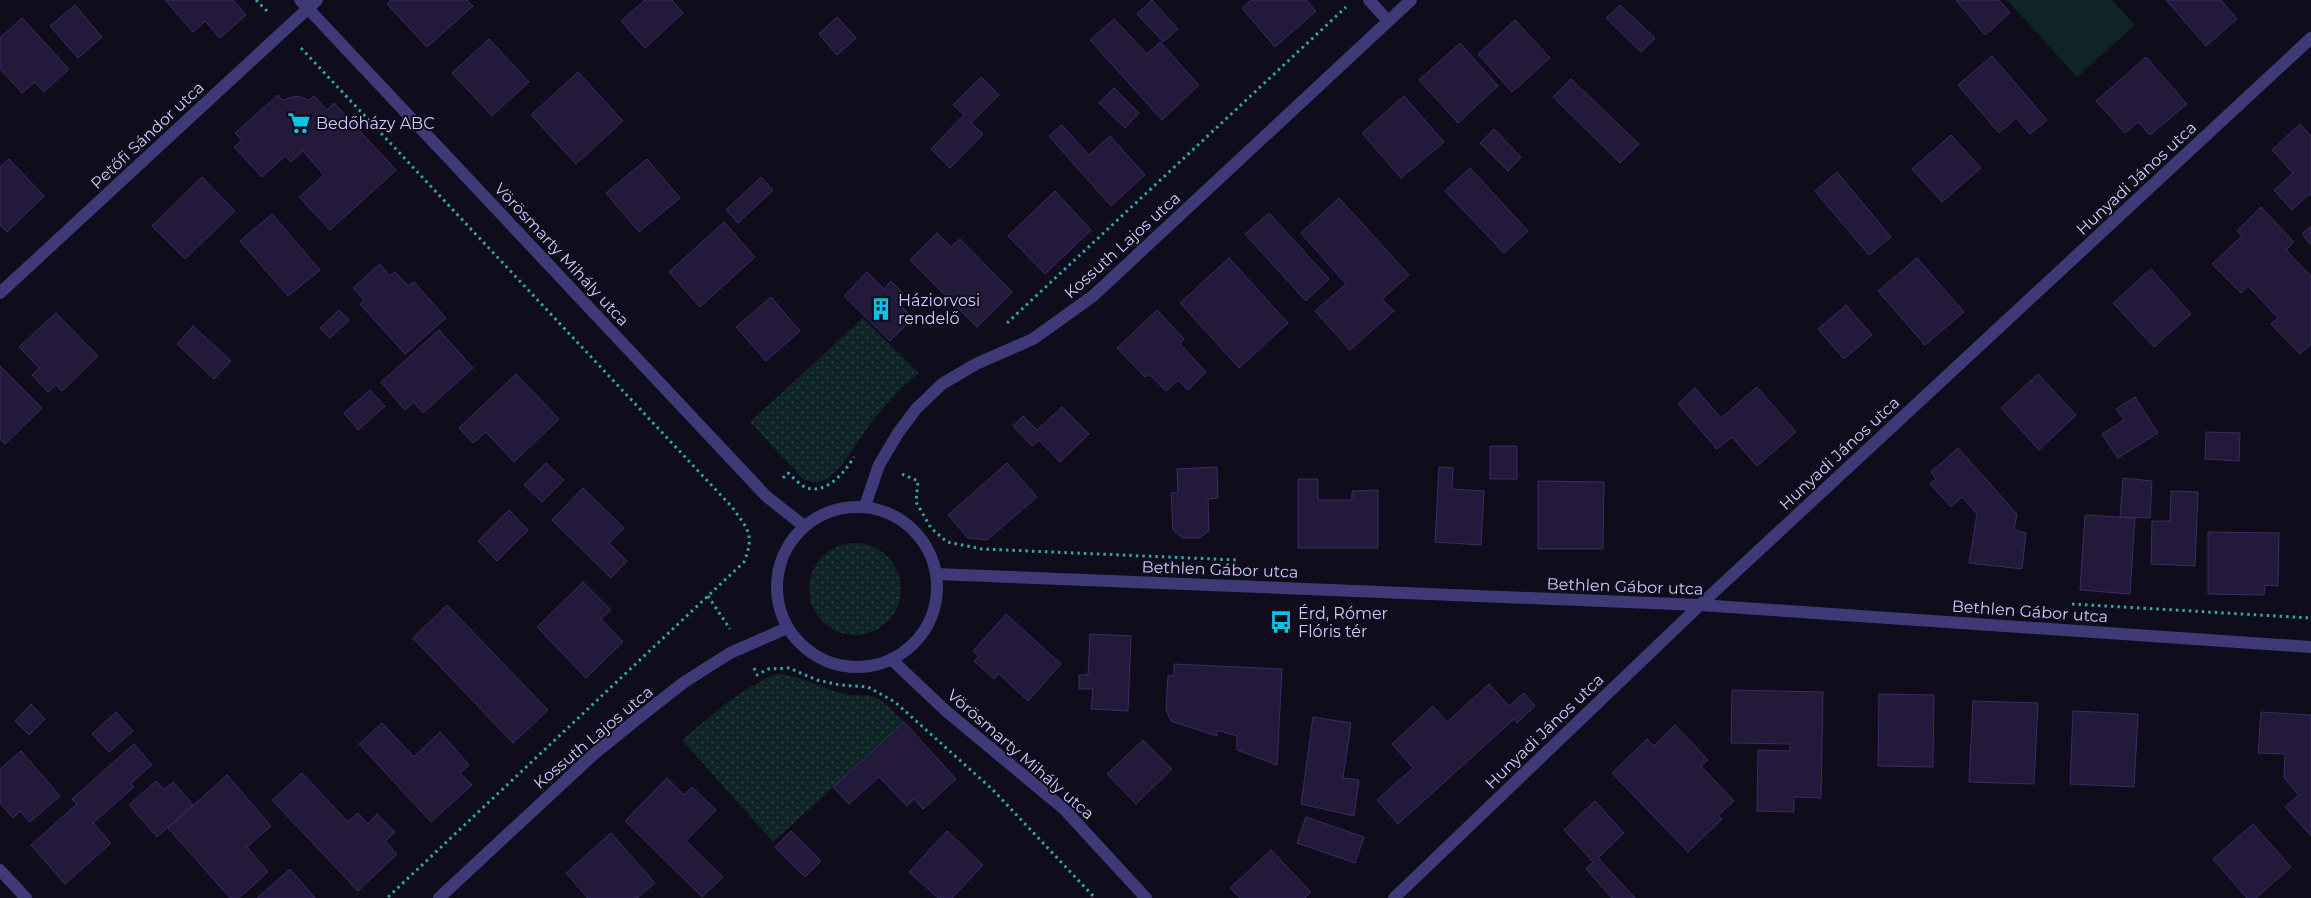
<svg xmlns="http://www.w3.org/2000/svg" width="2311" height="898" font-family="Montserrat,sans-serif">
  <defs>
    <pattern id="grass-dots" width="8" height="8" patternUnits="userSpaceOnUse" patternTransform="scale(1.25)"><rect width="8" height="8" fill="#0f2425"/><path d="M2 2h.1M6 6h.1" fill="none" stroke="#314246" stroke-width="1.8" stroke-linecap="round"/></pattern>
  </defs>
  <rect width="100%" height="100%" fill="#0f0c1b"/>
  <path fill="url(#grass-dots)" d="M863 318 919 373 900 389 876 416 841 466 827 479 816 483 803 479 750 422Z
    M809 589a46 46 0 1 1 92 0a46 46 0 1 1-92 0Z
    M776 674C802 675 825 691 851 695 858 696 868 694 874 697 886 702 895 713 904 722L773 842 682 740C712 715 740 689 776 674Z"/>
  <path fill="#0f2425" d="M2007 0H2112L2135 25 2077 77Z"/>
  <path fill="#22193b" stroke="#3b2c66" d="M165 0H233L246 15 220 38 205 21 193 32Z
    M391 0H467L473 6 427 47 387 4Z
    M645 0H672L683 13 645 48 621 21Z
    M1152 0 1178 29 1163 42 1137 14Z
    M1251 0H1306L1316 11 1275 47 1242 8Z
    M1956 0H1999L2010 13 1985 35Z
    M2166 0H2221L2237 19 2206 46Z
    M75 5 102 37 78 58 50 26Z
    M1620 5 1655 38 1641 52 1606 18Z
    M837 17 856 38 837 55 819 34Z
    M22 18 69 69 44 92 35 82 22 93 0 69V38Z
    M1114 19 1147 54 1160 42 1199 85 1162 120 1090 40Z
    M1515 20 1550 58 1512 92 1478 54Z
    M489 39 529 82 492 116 452 73Z
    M1460 43 1498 86 1458 123 1419 80Z
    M1992 56 2047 120 2030 134 2016 118 1999 133 1958 85Z
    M2146 57 2187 104 2150 135 2138 122 2125 133 2096 101Z
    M578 72 623 121 576 164 531 115Z
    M981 77 999 95 971 123 983 134 950 168 931 149 964 115 953 105Z
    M1571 79 1639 144 1620 163 1553 97Z
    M1114 88 1139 113 1125 128 1099 103Z
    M278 95 282 100 297 96 309 100 314 96 327 110 334 103 396 170 330 230 299 197 324 175 303 151 291 162 285 156 262 177 234 147 242 140 235 133Z
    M1404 96 1444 142 1401 178 1362 133Z
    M2300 124 2311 136V196L2309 194 2292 210 2274 190 2293 173 2272 150Z
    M1062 125 1089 155 1110 136 1145 175 1111 206 1049 136Z
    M1494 129 1521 157 1508 171 1480 143Z
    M1951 135 1981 168 1942 202 1912 169Z
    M9 159 44 196 7 232 0 225V167Z
    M647 159 680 198 639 232 606 193Z
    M1470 168 1528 231 1504 253 1445 191Z
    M1837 172 1891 237 1869 255 1815 191Z
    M202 177 235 211 185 259 152 226Z
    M761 177 773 190 738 223 726 210Z
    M1055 191 1091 230 1045 274 1008 236Z
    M1339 198 1409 275 1382 299 1394 311 1350 350 1315 311 1346 284 1301 233Z
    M2261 207 2294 242 2286 250 2311 276V344L2300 354 2271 324 2278 318 2248 286 2241 293 2212 264 2242 236 2237 231Z
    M1269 213 1329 279 1306 301 1245 234Z
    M272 214 320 270 288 296 240 241Z
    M724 222 755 257 700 307 669 272Z
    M2311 226V245L2302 234Z
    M937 233 951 247 960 239 1012 292 977 327 910 260Z
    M1229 258 1288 323 1239 368 1180 303Z
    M1917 258 1964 312 1925 345 1878 291Z
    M380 264 390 276 395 272 408 286 414 282 446 318 405 354 360 304 364 300 353 288Z
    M2151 269 2191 314 2154 347 2113 303Z
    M867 272 884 289 891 281 903 293 895 300 913 318 890 341 844 296Z
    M771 297 800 331 766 361 736 327Z
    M1846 305 1872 335 1844 359 1818 329Z
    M339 310 349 320 330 338 320 328Z
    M1157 310 1184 339 1180 344 1206 372 1188 390 1178 380 1166 391 1149 374 1145 377 1117 348Z
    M56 313 98 356 62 391 56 385 48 392 32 375 39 368 19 347Z
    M193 326 231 361 214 379 177 344Z
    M439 330 473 368 423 413 414 402 405 410 381 382Z
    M0 366 42 408 5 444 0 439Z
    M516 374 559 419 514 462 486 432 473 443 459 428Z
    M2038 374 2076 415 2039 450 2001 408Z
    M1757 387 1796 432 1757 466 1732 437 1717 449 1678 404 1695 388 1721 418Z
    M370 390 385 406 358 430 344 413Z
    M2135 397 2158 433 2118 458 2102 434 2124 420 2116 409Z
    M1062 407 1089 434 1060 462 1039 440 1032 446 1013 426 1023 416 1037 430Z
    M2206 432 2240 433 2239 461 2205 459Z
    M1490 446H1517V479H1490Z
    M1958 448 2017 514 2014 530 2026 533 2022 569 1969 563 1977 514 1962 497 1951 507 1930 484 1936 479 1931 472Z
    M546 463 564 480 542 502 524 485Z
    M1007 463 1037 497 987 540 968 538 948 515Z
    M1217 467 1218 498 1208 499 1209 531 1199 538H1183L1173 530 1171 493 1178 492 1177 469Z
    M1439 467 1453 468 1452 489 1484 491 1481 545 1435 542Z
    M2123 478 2152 481 2150 518 2120 517Z
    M1298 479H1318V500H1352V491L1378 490V548H1298Z
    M1538 481 1604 482 1603 549H1538Z
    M583 488 624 528 609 543 627 561 611 578 552 520Z
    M2171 491 2198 492 2195 566 2151 564 2152 521H2170Z
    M509 510 528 530 497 561 478 541Z
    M2085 515 2135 518 2130 594 2080 590Z
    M2208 532 2279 533 2278 586 2265 585 2264 595 2208 594Z
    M583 582 611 610 601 619 623 642 586 678 537 627Z
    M447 605 548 710 513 743 413 638Z
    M1006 614 1061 664 1028 701 999 674 994 679 974 661 979 656 973 651Z
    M1090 634 1131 636 1128 711 1091 709 1093 689H1079V675H1088Z
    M1174 664 1282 669 1277 765 1237 750V736L1217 730V736L1171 721 1166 710 1168 676H1174Z
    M1489 684 1509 706 1524 693 1535 706 1517 723 1514 719 1398 824 1377 800 1413 768 1392 744 1433 706 1447 722Z
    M1732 690 1823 692 1821 798 1794 797V812L1757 811 1758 750 1790 751V744L1731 743Z
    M1879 694 1934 695 1933 767 1878 766Z
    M1973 701 2038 703 2034 784 1969 782Z
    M31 704 45 719 29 735 15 721Z
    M2073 711 2138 714 2134 787 2070 784Z
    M116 712 133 731 109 752 92 734Z
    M2261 712 2311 715V836L2285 807 2299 795 2284 778 2285 754 2258 753Z
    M1313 717 1351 723 1343 778 1359 780 1354 816 1301 804Z
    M904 722 956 779 923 809 914 799 907 806 879 777 849 804 833 787Z
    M382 723 414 757 440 732 469 765 460 773 472 785 431 822 359 744Z
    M1675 725 1708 760 1701 766 1734 801 1718 816 1722 819 1688 852 1612 773 1647 739 1654 746Z
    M1143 740 1172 769 1136 804 1107 774Z
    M134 744 152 765 131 783 134 787 93 823 111 843 65 884 31 845 77 804 72 799Z
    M21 751 60 796 30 822 20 811 13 818 0 803V769Z
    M302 773 348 822 358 813 368 824 377 814 395 832 385 841 397 854 358 891 272 800Z
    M227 775 271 826 247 847 268 872 239 898H230L168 828Z
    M667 778 684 795 692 787 716 810 686 841 723 877 702 897 625 821Z
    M156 781 164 790 173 782 193 805 157 837 129 805Z
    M1595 801 1624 833 1598 858 1635 898H1612L1586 869 1593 862 1564 830Z
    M1306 817 1364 837 1355 863 1297 843Z
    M2253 824 2291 867 2256 898H2247L2213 859Z
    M791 831 821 861 805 877 775 847Z
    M947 831 983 865 952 898H938L909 872Z
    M611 833 655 883 637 898H588L566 873Z
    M1271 850 1311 892 1305 898H1240L1230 888Z
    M290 869 315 898H257Z"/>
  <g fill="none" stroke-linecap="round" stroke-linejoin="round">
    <path stroke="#33a6a6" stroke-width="3" stroke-dasharray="2.5 4" stroke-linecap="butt" d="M256 0 268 12
      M301 48 732 507C748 530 755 534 744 562L387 898
      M1007 323 1346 7
      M902 474 918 481 916 502 931 528 947 542 982 549 1237 560
      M783 478 788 473C794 478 801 486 807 488 827 494 845 472 854 457
      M708 596 730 629
      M2072 604 2311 618
      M754 668 757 675 768 669 789 668 817 680 840 685 868 687 895 702 993 790 1095 898"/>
    <path stroke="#3f3978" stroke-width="12" d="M300 0 766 496 804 526
      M1369 0 1388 21
      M0 293 317 0
      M865 506 879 465 898 433 916 409 942 384 976 364 1033 339 1093 296 1411 0
      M777 587a80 80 0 1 1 160 0a80 80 0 1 1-160 0Z
      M937 574 1700 605 2311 647
      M891 659 946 711 1064 809 1146 898
      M0 870 26 898
      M439 898 594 754 641 716 683 683 730 653 787 628
      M1394 898 1700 605 2311 38"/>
  </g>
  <defs>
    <symbol id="supermarket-bare" viewBox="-9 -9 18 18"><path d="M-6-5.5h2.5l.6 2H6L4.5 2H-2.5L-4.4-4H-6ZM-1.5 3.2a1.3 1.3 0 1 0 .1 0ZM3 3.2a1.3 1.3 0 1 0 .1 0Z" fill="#0dc2e4" stroke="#0f0c1b" stroke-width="2.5" paint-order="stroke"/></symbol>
    <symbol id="building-bare" viewBox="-9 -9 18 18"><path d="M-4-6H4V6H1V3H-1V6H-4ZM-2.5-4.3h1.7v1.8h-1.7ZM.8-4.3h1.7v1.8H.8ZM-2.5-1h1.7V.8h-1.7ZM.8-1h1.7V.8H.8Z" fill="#0dc2e4" stroke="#0f0c1b" stroke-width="2.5" paint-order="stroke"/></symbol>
    <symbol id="bus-bare" viewBox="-9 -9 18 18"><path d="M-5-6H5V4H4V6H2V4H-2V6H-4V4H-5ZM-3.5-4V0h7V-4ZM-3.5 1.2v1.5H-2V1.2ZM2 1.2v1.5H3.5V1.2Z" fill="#0dc2e4" stroke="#0f0c1b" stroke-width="2.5" paint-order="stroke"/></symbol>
  </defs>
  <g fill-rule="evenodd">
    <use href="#supermarket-bare" x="283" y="107" width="32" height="32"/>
    <use href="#building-bare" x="865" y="293" width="32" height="32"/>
    <use href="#bus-bare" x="1265" y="606" width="32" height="32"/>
  </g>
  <g text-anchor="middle" stroke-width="4" stroke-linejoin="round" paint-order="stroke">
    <g font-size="16" fill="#d2c9fc" stroke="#0f0c1b" text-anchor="start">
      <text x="316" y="129">Bedőházy ABC</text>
      <text x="898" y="306">Háziorvosi<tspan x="898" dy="18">rendelő</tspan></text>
      <text x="1298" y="619">Érd, Rómer<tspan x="1298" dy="18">Flóris tér</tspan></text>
    </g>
    <g font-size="16" fill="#d2c9fc" stroke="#0f0c1b">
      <text transform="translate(147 135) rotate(-43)" y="6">Petőfi Sándor utca</text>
      <text transform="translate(2136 178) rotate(-43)" y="6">Hunyadi János utca</text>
      <text transform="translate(1122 245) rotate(-42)" y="6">Kossuth Lajos utca</text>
      <text transform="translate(562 254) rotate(47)" y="6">Vörösmarty Mihály utca</text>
      <text transform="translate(1839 453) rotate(-43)" y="6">Hunyadi János utca</text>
      <text transform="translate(1220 569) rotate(2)" y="6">Bethlen Gábor utca</text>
      <text transform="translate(1625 586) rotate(2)" y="6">Bethlen Gábor utca</text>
      <text transform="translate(2030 611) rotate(4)" y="6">Bethlen Gábor utca</text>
      <text transform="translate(1544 731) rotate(-44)" y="6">Hunyadi János utca</text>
      <text transform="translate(593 737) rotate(-40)" y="6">Kossuth Lajos utca</text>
      <text transform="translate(1021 754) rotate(41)" y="6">Vörösmarty Mihály utca</text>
    </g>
  </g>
</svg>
